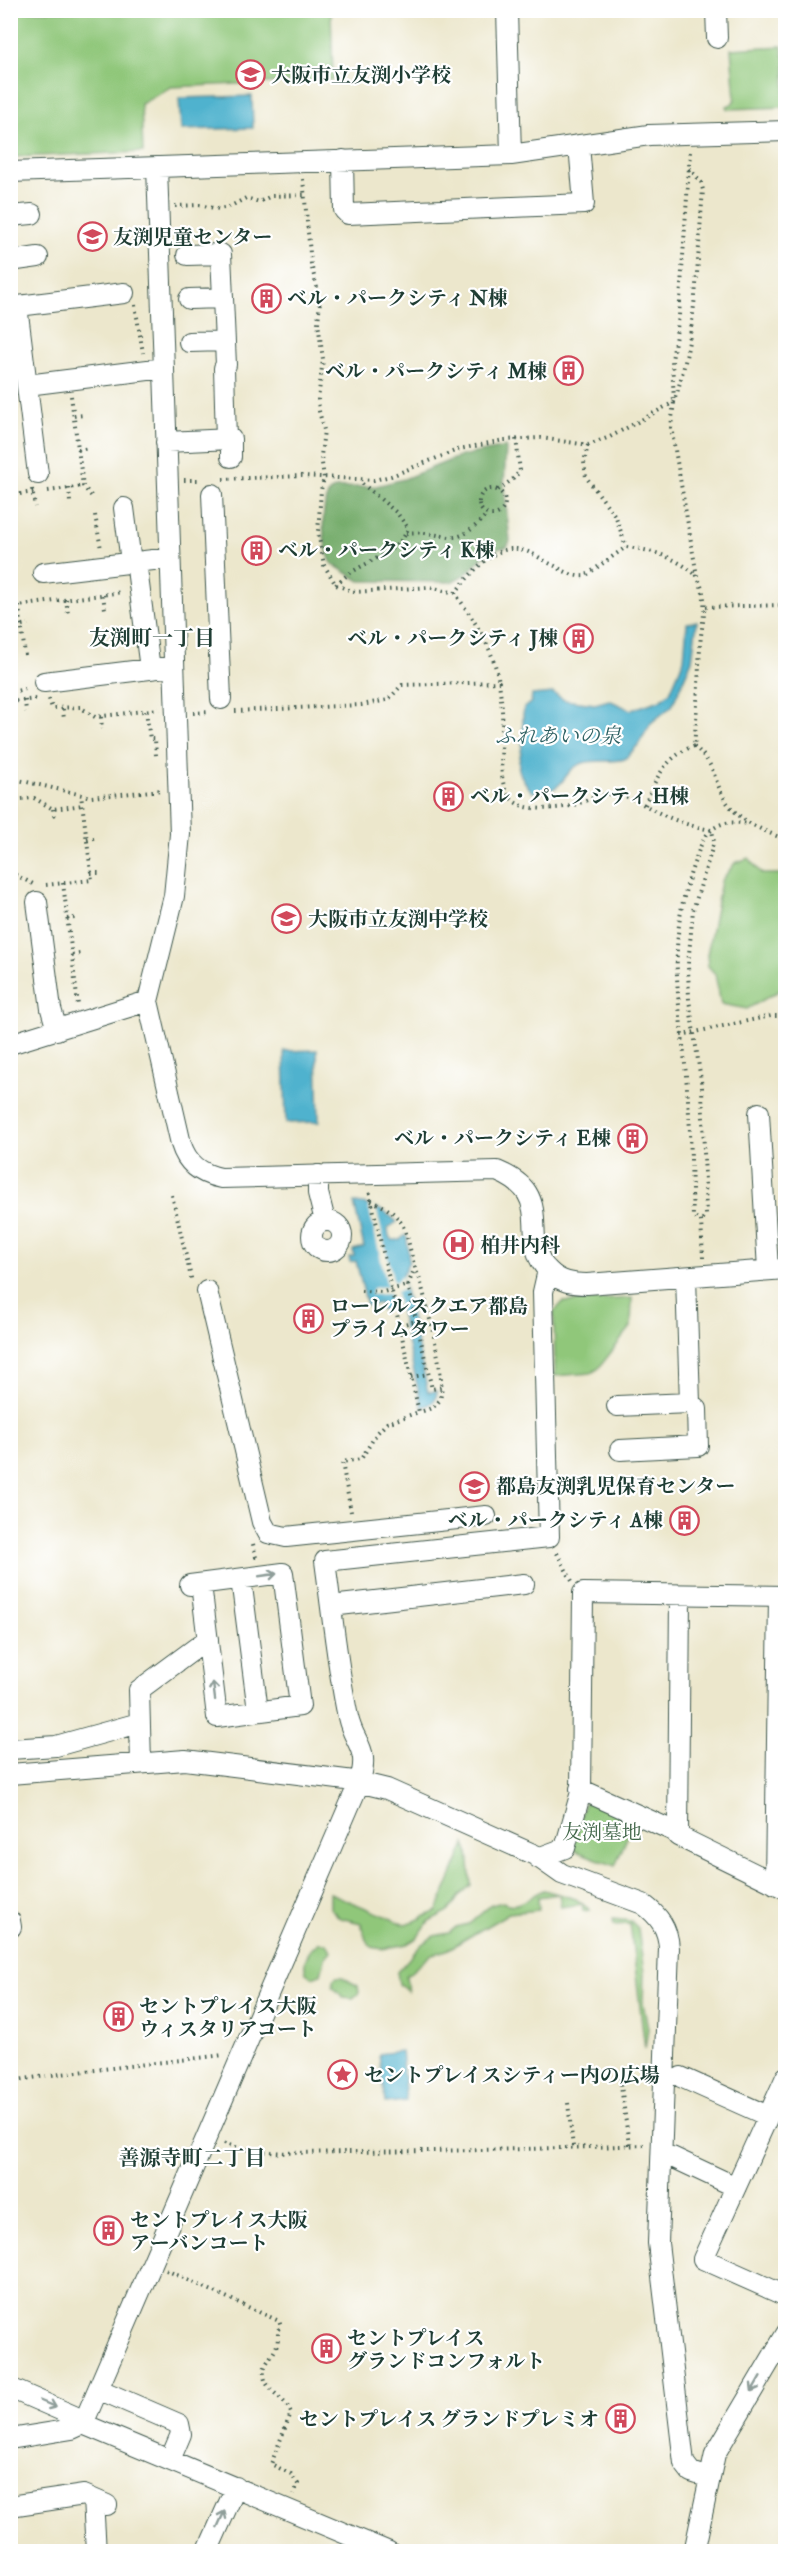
<svg xmlns="http://www.w3.org/2000/svg" width="796" height="2562" font-family="'IM FELL Double Pica','Noto Serif JP',serif">
  <rect width="100%" height="100%" fill="#fff"/>
  <filter id="ink" filterUnits="userSpaceOnUse"><feTurbulence type="fractalNoise" baseFrequency=".0167" numOctaves="2"/><feDisplacementMap in="SourceGraphic" scale="12" xChannelSelector="R" yChannelSelector="G"/><feConvolveMatrix kernelMatrix="1 2 1 2 8 2 1 2 1" color-interpolation-filters="sRGB"/></filter>
  <filter id="wash" filterUnits="userSpaceOnUse"><feTurbulence type="fractalNoise" baseFrequency=".008" numOctaves="4" result="noise"/><feDisplacementMap in="SourceGraphic" scale="24" xChannelSelector="R" yChannelSelector="G"/><feGaussianBlur stdDeviation="1.35" result="paint"/><feColorMatrix in="noise" values="0 0 0 0 0 0 0 0 0 0 0 0 0 0 0 0 0 1.4 0 .05"/><feComposite in="paint" operator="in"/></filter>
  <g filter="url(#wash)">
    <rect width="100%" height="100%" fill="#ece7cc"/>
    <path fill="#90c77a" stroke="#588257" stroke-width="1.5" d="M10 11H331L333 80 171 87 141 104 143 152 11 157Z
      M782 46 783 55 785 56V107L728 109 727 106 732 104 735 99 731 49Z
      M749 858 762 874H785L786 987 747 1009 721 1004 715 974 708 966 707 955 721 881 735 863Z
      M632 1298 631 1327 598 1369 591 1373 555 1376 554 1312 563 1302Z
      M590 1801 635 1819 615 1866 571 1849 585 1803Z
      M465 1844 468 1852 471 1885 459 1896 449 1911 429 1921 417 1938 407 1944 382 1949 372 1947 366 1940 361 1923 340 1918 330 1908V1893L406 1925 437 1911Z
      M544 1890 576 1899 590 1910 583 1911 582 1904 561 1907 559 1894 538 1897 539 1910 509 1913 447 1950 432 1954 406 1976 408 1992 399 1984 397 1972 422 1944 434 1936 449 1933 456 1927 469 1924 491 1905 503 1902C517 1911 531 1894 544 1890Z
      M613 1919 631 1921 638 1928 644 1973 643 2003 648 2028 645 2049 630 1924 614 1925Z
      M318 1943H327L331 1951 325 1958 321 1974 312 1977 306 1973C302 1961 308 1951 318 1943Z
      M336 1977H342L358 1986 359 1993 353 1998 343 1997 333 1987V1980Z"/>
    <path fill="#74ac6a" stroke="#4a744f" stroke-width="1.5" d="M506 447 504 486 510 541 507 547 490 550 466 574 451 582 360 581 332 564C322 544 320 512 329 492L336 488 376 486 404 479 461 456Z"/>
    <path fill="#4fb2ce" stroke="#377881" stroke-width="1.5" d="M252 96 253 128 181 130 179 98Z
      M697 621 692 660 672 706 651 723 638 745 625 759C612 763 596 759 583 763 558 772 571 792 532 792 510 763 521 768 523 737 523 727 522 718 524 708L531 702 532 695 553 693 564 700 595 704 609 700 631 710 660 700 670 692 684 659 687 623Z
      M317 1050 319 1122 286 1123 284 1051Z
      M354 1203C371 1204 385 1210 397 1222L388 1228 389 1237 393 1240H400L405 1235 407 1238 409 1261 402 1276 428 1392 437 1391C437 1401 431 1405 422 1407L399 1307 381 1310 380 1303 367 1306 356 1261 350 1262 349 1257 354 1256 353 1250 364 1247Z
      M401 2051 406 2101 385 2103 379 2054Z"/>
    <path fill="#ece7cc" d="M368 1205 376 1207 394 1283 402 1275 405 1290 396 1292 399 1307 392 1308 389 1294 371 1295 373 1288 387 1286Z"/>
  </g>
  <g filter="url(#ink)">
    <g fill="none" stroke-linecap="round" stroke-linejoin="round">
      <defs>
        <path id="minor" d="M507 10 511 155
          M716 10 717 38
          M343 160 344 210 348 214 584 204 579 145
          M157 167 180 834 174 896 148 1001 181 1144C187 1164 201 1174 221 1178L497 1171C509 1176 520 1182 527 1193 542 1217 525 1250 549 1271 560 1282 572 1284 587 1284L786 1269
          M10 172 511 155 649 135 786 131
          M10 216 32 214
          M187 255 221 254 226 365 224 368 226 440
          M10 261 38 257
          M189 299 223 298
          M17 306 38 474
          M10 307 124 293
          M189 342 225 341
          M27 385 164 368
          M166 442 231 439V457
          M212 494 221 699
          M124 508 131 562
          M136 561 150 669
          M43 573 170 558
          M44 682 174 666
          M37 902 51 1009 57 1030
          M10 1044 148 1001
          M759 1113 768 1270
          M318 1175V1193L325 1221
          M312 1236a15 15 0 1 1 30 0a15 15 0 1 1-30 0Z
          M207 1291 262 1522 268 1533 286 1537 486 1516
          M617 1406 690 1403 686 1277
          M620 1450 698 1446 697 1409 690 1403
          M241 1579 258 1711
          M190 1585 283 1573 300 1706 217 1717 201 1584
          M680 1595 678 1836 786 1889
          M331 1606 524 1584
          M10 1749 56 1746 139 1723
          M141 1763 139 1690 208 1639
          M10 1774 185 1760 354 1781 387 1789 535 1855 562 1874 643 1904C659 1916 668 1928 669 1948L658 2243 684 2463 691 2472 710 2478
          M580 1789 678 1833
          M538 1858 565 1848 581 1792 583 1593 786 1596
          M775 1884 779 1596
          M10 1921 11 1927
          M681 2077 768 2116
          M786 2077 703 2259 786 2296
          M672 2157 736 2187
          M10 2388 74 2416 83 2424 389 2552
          M98 2389 179 2424 181 2434 170 2460
          M10 2439 72 2429 83 2424 359 1783C371 1748 354 1745 348 1717 337 1666 332 1612 325 1561L549 1537 543 1292 548 1270
          M93 2499 96 2552
          M10 2506 84 2495 107 2505
          M207 2552 236 2487
          M694 2552 715 2454 786 2334"/>
      </defs>
      <use href="#minor" stroke="#3e564b" stroke-width="22"/>
      <path stroke="#3e564b" stroke-width="4" stroke-dasharray="1.5 4.5" stroke-linecap="butt" d="M690 152 679 316 672 360 674 402 671 427 697 576C711 605 701 620 700 648 698 681 697 713 694 746
        M303 179 311 264 320 300 318 323 323 359 318 400 319 411 324 430 321 456 324 478 321 490 318 532 324 565 336 585 355 592 430 587 455 593C475 622 493 647 499 682
        M175 206 199 205 219 209 229 207 246 198 259 202 271 196 304 195
        M135 305 143 353
        M71 396 83 486 93 498
        M74 416 85 415
        M588 445 584 462 586 477 616 517 626 547
        M78 450 89 448
        M223 479 302 476 374 480 391 476 460 449 504 440 541 438 588 445 610 437 674 402C697 334 697 261 703 190L701 182 689 168
        M184 480H201
        M69 488 70 502
        M32 489 35 507
        M479 502a13 13 0 1 1 26 0a13 13 0 1 1-26 0Z
        M498 490 513 479 520 471 516 438
        M10 491H14V495L10 500
        M48 491 83 486
        M14 495 34 492
        M95 515 101 549
        M406 533C450 529 451 554 487 514
        M336 585C355 563 399 556 408 528L397 513 359 481
        M455 593C472 573 495 540 526 551 536 555 546 562 555 566 565 572 574 577 585 576L626 547C652 550 676 557 696 575
        M103 595 105 609
        M66 599 68 614
        M19 606 25 655
        M10 607 123 592
        M706 607 786 605
        M22 625 28 624
        M10 680 14 702
        M12 692 29 688
        M49 699 52 708 80 707 95 717 159 709
        M25 700 26 712
        M10 702 36 699
        M63 709 64 720
        M146 711 150 739H155L156 756
        M235 711 361 705 388 700 402 685 499 682C501 698 503 712 502 728 501 781 493 817 564 807 581 805 595 794 613 794 633 795 650 810 668 817 682 823 697 828 712 830L714 842 693 910 688 965 689 1000 702 1087 706 1215 701 1221
        M193 713 209 712
        M101 717 102 729
        M694 746C715 765 711 771 722 794 735 820 760 829 786 840
        M10 778 91 797 162 790
        M10 800 34 798 53 809 83 805
        M15 800 17 811
        M645 805C655 778 667 756 694 746
        M53 809 55 820
        M87 839 94 838
        M10 872 33 884
        M91 873H99
        M63 883 78 1005
        M46 885 92 880 81 795
        M67 919 75 918
        M72 955 80 954
        M681 1035 771 1016H786
        M172 1195 192 1282
        M371 1201C416 1217 403 1246 420 1279 425 1301 449 1385 439 1401 435 1408 427 1410 419 1412
        M703 1258 701 1221 693 1216C691 1173 691 1130 687 1088 681 1004 664 947 694 863 700 848 704 830 722 824 730 821 740 823 749 824
        M408 1285 432 1389 443 1387
        M361 1291 383 1292 408 1285 414 1270
        M400 1325 416 1321
        M411 1377 428 1374
        M351 1512 342 1462 361 1459 377 1433 387 1423 419 1412 369 1190
        M253 1544 256 1557H258
        M557 1553 572 1581
        M52 2075 224 2055
        M620 2078 629 2145
        M10 2081 46 2076
        M568 2103 573 2147
        M10 2104 15 2080
        M224 2143C257 2157 315 2152 351 2152 449 2151 547 2149 644 2145
        M166 2270 279 2321 281 2327 278 2331C278 2335 278 2341 277 2345 273 2358 260 2364 265 2380 270 2393 286 2399 291 2413L271 2464 291 2474 298 2484 294 2494"/>
      <use href="#minor" stroke="#fff" stroke-width="20"/>
    </g>
    <defs><path id="oneway-shaft" d="M-6 0H5M1.5-3L5.5 0L1.5 3" fill="none" stroke-width="1.6" stroke-linecap="round" stroke-linejoin="round" transform="scale(1.5)"/></defs>
    <g stroke="#8f9e9a">
      <use href="#oneway-shaft" transform="translate(268 1575) rotate(-8)"/>
      <use href="#oneway-shaft" transform="translate(214 1691) rotate(-97)"/>
      <use href="#oneway-shaft" transform="translate(756 2384) rotate(120)"/>
      <use href="#oneway-shaft" transform="translate(48 2404) rotate(23)"/>
      <use href="#oneway-shaft" transform="translate(221 2519) rotate(-66)"/>
    </g>
  </g>
  <defs>
    <symbol id="school-ring" viewBox="-11 -11 22 22"><circle r="9.5" fill="#fff" stroke="#d1495b" stroke-width="1.5"/><path d="M0-5L7-2L0 1L-7-2ZM-4 1L0 2.5L4 1V4Q0 6-4 4Z" fill="#d1495b"/></symbol>
    <symbol id="building-ring" viewBox="-11 -11 22 22"><circle r="9.5" fill="#fff" stroke="#d1495b" stroke-width="1.5"/><path d="M-4-6H4V6H1V3H-1V6H-4ZM-2.5-4.3h1.7v1.8h-1.7ZM.8-4.3h1.7v1.8H.8ZM-2.5-1h1.7V.8h-1.7ZM.8-1h1.7V.8H.8Z" fill="#d1495b"/></symbol>
    <symbol id="hospital-ring" viewBox="-11 -11 22 22"><circle r="9.5" fill="#fff" stroke="#d1495b" stroke-width="1.5"/><path d="M-5-5h3v3.5h4V-5h3V5h-3V1.5h-4V5h-3Z" fill="#d1495b"/></symbol>
    <symbol id="sight-ring" viewBox="-11 -11 22 22"><circle r="9.5" fill="#fff" stroke="#d1495b" stroke-width="1.5"/><path d="M0-6L1.8-2.2L6-1.7L2.9 1.2L3.7 5.4L0 3.3L-3.7 5.4L-2.9 1.2L-6-1.7L-1.8-2.2Z" fill="#d1495b"/></symbol>
  </defs>
  <g fill-rule="evenodd">
    <use href="#school-ring" x="234" y="58" width="33" height="33"/>
    <use href="#school-ring" x="76" y="220" width="33" height="33"/>
    <use href="#building-ring" x="250" y="282" width="33" height="33"/>
    <use href="#building-ring" x="552" y="354" width="33" height="33"/>
    <use href="#building-ring" x="240" y="534" width="33" height="33"/>
    <use href="#building-ring" x="562" y="622" width="33" height="33"/>
    <use href="#building-ring" x="432" y="780" width="33" height="33"/>
    <use href="#school-ring" x="270" y="902" width="33" height="33"/>
    <use href="#building-ring" x="616" y="1122" width="33" height="33"/>
    <use href="#hospital-ring" x="442" y="1228" width="33" height="33"/>
    <use href="#building-ring" x="292" y="1302" width="33" height="33"/>
    <use href="#school-ring" x="458" y="1470" width="33" height="33"/>
    <use href="#building-ring" x="668" y="1504" width="33" height="33"/>
    <use href="#building-ring" x="102" y="2000" width="33" height="33"/>
    <use href="#sight-ring" x="326" y="2058" width="33" height="33"/>
    <use href="#building-ring" x="92" y="2214" width="33" height="33"/>
    <use href="#building-ring" x="310" y="2332" width="33" height="33"/>
    <use href="#building-ring" x="604" y="2402" width="33" height="33"/>
  </g>
  <g text-anchor="middle" stroke-width="4.5" stroke-linejoin="round" paint-order="stroke">
    <g font-size="20" font-weight="bold" fill="#1f3d34" stroke="#fff" text-anchor="start">
      <text x="271" y="82">大阪市立友渕小学校</text>
      <text x="113" y="244">友渕児童センター</text>
      <text x="287" y="305">ベル・パークシティ N棟</text>
      <text x="547" y="378" text-anchor="end">ベル・パークシティ M棟</text>
      <text x="278" y="557">ベル・パークシティ K棟</text>
      <text x="558" y="645" text-anchor="end">ベル・パークシティ J棟</text>
      <text x="470" y="803">ベル・パークシティ H棟</text>
      <text x="308" y="926">大阪市立友渕中学校</text>
      <text x="611" y="1145" text-anchor="end">ベル・パークシティ E棟</text>
      <text x="480" y="1252">柏井内科</text>
      <text x="330" y="1313">ローレルスクエア都島<tspan x="330" dy="23">プライムタワー</tspan></text>
      <text x="496" y="1493">都島友渕乳児保育センター</text>
      <text x="663" y="1527" text-anchor="end">ベル・パークシティ A棟</text>
      <text x="139" y="2013">セントプレイス大阪<tspan x="139" dy="23">ウィスタリアコート</tspan></text>
      <text x="364" y="2082">セントプレイスシティー内の広場</text>
      <text x="130" y="2227">セントプレイス大阪<tspan x="130" dy="23">アーバンコート</tspan></text>
      <text x="347" y="2345">セントプレイス<tspan x="347" dy="23">グランドコンフォルト</tspan></text>
      <text x="599" y="2426" text-anchor="end">セントプレイス グランドプレミオ</text>
    </g>
    <g font-size="20" fill="#416649" stroke="#fff">
      <text x="602" y="1839">友渕墓地</text>
    </g>
    <g font-size="21" font-weight="bold" fill="#1f3d34" stroke="#fff">
      <text x="152" y="645">友渕町一丁目</text>
      <text x="192" y="2165">善源寺町二丁目</text>
    </g>
    <g font-size="21" font-style="italic" fill="#2d6062" stroke="#fff">
      <text x="558" y="743">ふれあいの泉</text>
    </g>
  </g>
  <rect width="796" height="2562" fill="none" stroke="#fff" stroke-width="36"/>
</svg>
